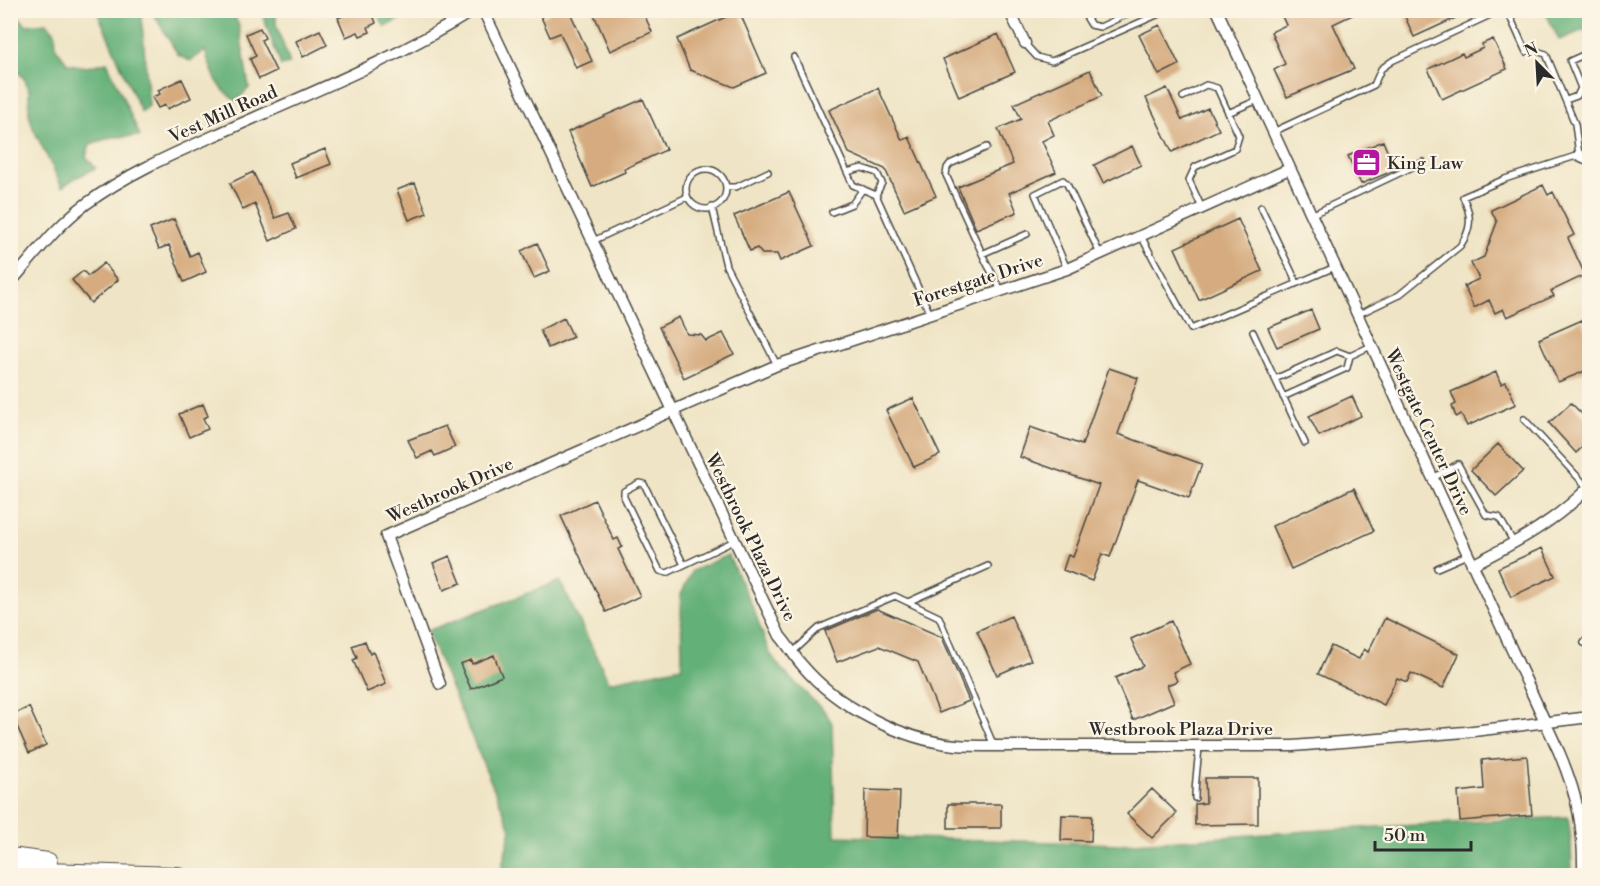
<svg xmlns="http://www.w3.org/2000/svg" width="1600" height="886" font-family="'Libre Bodoni',serif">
  <rect width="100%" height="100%" fill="#fcf5e5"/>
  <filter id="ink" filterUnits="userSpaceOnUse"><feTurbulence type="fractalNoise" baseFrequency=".0167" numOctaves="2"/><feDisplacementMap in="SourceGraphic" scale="12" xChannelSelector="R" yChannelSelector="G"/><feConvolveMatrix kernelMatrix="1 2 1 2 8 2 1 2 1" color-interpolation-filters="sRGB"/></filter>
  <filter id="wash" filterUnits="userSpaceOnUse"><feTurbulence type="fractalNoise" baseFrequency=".008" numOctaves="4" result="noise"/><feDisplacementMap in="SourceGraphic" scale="24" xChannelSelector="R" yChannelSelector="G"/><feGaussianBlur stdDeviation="1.35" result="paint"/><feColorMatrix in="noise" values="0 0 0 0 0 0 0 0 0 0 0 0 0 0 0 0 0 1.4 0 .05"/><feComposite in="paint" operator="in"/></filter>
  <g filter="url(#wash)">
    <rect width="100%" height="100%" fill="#efe4c5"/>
    <path fill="#64b078" stroke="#486e52" stroke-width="1.5" d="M11 10 14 11 26 25 47 23 55 32 56 48 68 64 87 67 107 62 140 136 112 137 90 144 86 157 96 168 77 177 62 187 33 128 29 114V91L25 80 15 68 11 37Z
      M97 11H141L149 106 141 112Z
      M152 11H232L239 26 249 88 236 101C217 88 212 72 205 51L190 61 178 55Z
      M261 11H276V24L290 64 281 66Z
      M376 11H414L385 27Z
      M1545 11H1589V28L1559 40Z
      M728 555 754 610 769 652 782 670 825 712 832 723 835 836 1120 844 1324 830 1568 817 1571 841 1572 875H500L511 829 427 631 560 581 609 682 682 667 681 595 692 571Z"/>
    <g id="blocks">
      <path fill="#d5ab7f" d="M358 10H371L376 23 368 27 370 32 360 36 358 32 346 37 338 18Z
        M547 10H569L592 61 576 68 560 33 550 37 541 17 549 14Z
        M592 10H642L652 32 610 51Z
        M1279 10H1363L1333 24 1354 69 1287 97 1274 70 1285 64 1271 32 1286 25Z
        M1402 10H1473L1414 37Z
        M739 11 766 73 734 87 690 70 677 39Z
        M1160 25 1179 65 1159 75 1139 35Z
        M260 28 265 38 261 40 276 71 259 79 250 59 256 56 246 34Z
        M320 30 327 45 303 57 296 41Z
        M998 34 1015 72 959 97 943 59Z
        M1493 39 1507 69 1442 99 1428 69 1462 53 1464 57 1483 48 1482 44Z
        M1090 70 1102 96 1048 121 1054 135 1042 141 1056 172 1009 193 1017 212 976 229 958 187 1013 164 998 129 1021 119 1014 104Z
        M182 79 191 98 167 109 165 105 158 108 152 97 160 94 158 90Z
        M878 88 902 140 909 137 936 196 904 210 885 169 849 153 829 110Z
        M1167 88 1182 120 1208 108 1219 130 1172 152 1146 98Z
        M643 99 666 150 624 169 625 172 592 187 568 132Z
        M1383 141 1395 170 1361 184 1348 156Z
        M1132 146 1141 165 1103 183 1094 165Z
        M325 149 331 164 296 178 290 163Z
        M253 172 275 218 289 213 296 229 270 241 255 204 243 210 230 183Z
        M415 183 427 213 409 220 397 190Z
        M1543 185 1548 195 1553 192 1574 235 1568 238 1585 275 1551 291 1554 296 1507 317 1503 309 1495 313 1489 300 1474 308 1464 286 1479 279 1471 263 1484 257 1497 222 1491 210Z
        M789 192 814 246 780 261 777 254H762L757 248 750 251 734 216Z
        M174 219 190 256 198 252 206 272 184 282 169 245 159 249 150 229Z
        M1238 219 1262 271 1199 300 1175 248Z
        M537 243 550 271 534 278 521 251Z
        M104 263 118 280 91 303 72 280 83 271 88 276Z
        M1311 310 1319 329 1277 347 1268 328Z
        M679 317 687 334 701 335 706 341 723 333 734 354 684 378 659 327Z
        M564 318 573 337 548 348 540 330Z
        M1582 320 1590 336V369L1558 382 1539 339Z
        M1109 368 1138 378 1118 434 1202 464 1189 498 1138 480 1110 557 1102 554 1092 581 1063 570 1068 555 1073 557 1099 485 1020 457 1030 427 1082 445Z
        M1496 372 1501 384 1506 382 1516 404 1467 426 1461 414 1456 417 1452 406 1456 404 1451 392Z
        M1352 396 1361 416 1319 436 1309 416Z
        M913 398 940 455 914 467 886 410Z
        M1571 403 1590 422V440L1576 453 1549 423Z
        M203 404 208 416 203 418 208 429 189 437 179 414Z
        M445 426 455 447 435 456 432 451 417 458 408 440Z
        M1498 444 1523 471 1496 496 1471 470Z
        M1354 488 1374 531 1291 569 1272 526Z
        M595 500 614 540 618 538 622 547 618 549 640 596 606 612 561 516Z
        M1542 548 1555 576 1511 597 1498 568Z
        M450 556 461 583 444 590 433 563Z
        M877 609 942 637 969 701 939 713 918 662 879 646 837 662 825 631Z
        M1011 616 1031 660 997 675 977 631Z
        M1385 618 1459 654 1443 688 1411 673 1407 682 1397 678 1384 705 1318 674 1331 646 1359 659 1364 649 1368 652Z
        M1171 621 1190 664 1173 672 1177 681 1167 685 1174 702 1133 720 1115 678 1143 666 1131 639Z
        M365 641 370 654 373 652 386 684 367 692 353 660 357 658 352 646Z
        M494 655 502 676 471 689 460 664 471 660 472 664Z
        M29 707 46 745 29 753 12 715Z
        M1527 756 1532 815 1460 821 1458 792 1484 789 1482 760Z
        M1205 778H1258V824L1195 825V804L1206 803Z
        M1152 789 1177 813 1152 838 1127 814Z
        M865 790 900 791 898 838 864 837Z
        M948 804H1001V828H948Z
        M1062 815 1092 816 1091 841 1061 840Z"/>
    </g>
  </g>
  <g filter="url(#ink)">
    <use href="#blocks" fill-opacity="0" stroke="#484742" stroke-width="1.5"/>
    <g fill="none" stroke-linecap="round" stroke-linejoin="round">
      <defs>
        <path id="lane" d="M1082 10 1091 25 1100 27 1136 10
          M1025 44 1037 57 1052 61 1168 10
          M794 57 853 185 876 195 930 314
          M1183 97 1206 85 1217 88 1239 136 1235 149 1195 167 1189 180 1202 208
          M1566 100 1577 96 1581 88 1570 61 1590 52
          M1228 113 1258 100
          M1273 132 1374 85 1381 69 1392 61 1501 10
          M987 147 950 164 947 168 946 175 986 262 1001 290
          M686 189a20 20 0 1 1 40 0a20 20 0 1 1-40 0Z
          M847 172 862 168 877 173 882 183 876 195
          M726 187H736L768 172
          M712 207 726 266 777 365
          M1261 207 1297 283
          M832 212 852 204 863 189
          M1311 215 1423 162
          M1141 236 1191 329 1335 267
          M593 241 687 197
          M982 254 1027 234
          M1067 269 1035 194 1063 180 1067 184 1100 254
          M1357 315 1399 295 1460 246C1472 229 1472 216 1463 197L1505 179 1579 155 1575 124 1546 54 1533 50 1526 52 1507 10
          M1253 332 1305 443
          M1275 379 1337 351 1350 356 1371 346
          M1283 397 1347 368 1350 356
          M1524 419 1588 488
          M1433 478 1458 464 1486 515 1499 517 1514 543
          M684 565 644 484 639 483 624 491V497L660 571 667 573 734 541
          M1437 568 1467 555
          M908 602 988 566
          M1584 643 1590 635
          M793 652 819 628 895 596 939 617 994 746
          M1195 798C1195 780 1198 764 1199 746"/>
        <path id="street" d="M483 10 780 636C788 645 794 656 802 665 837 707 902 740 956 745 969 746 981 746 994 746H1293L1465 732 1590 717
          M1009 10 1025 43
          M1217 10 1559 752C1578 797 1584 827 1583 876
          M1579 155 1590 160
          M10 283C34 256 57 225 86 204 132 170 185 149 236 126 317 90 399 57 474 10
          M1472 565C1515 543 1555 522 1590 486
          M440 684 386 536 777 365 1067 269 1289 169"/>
        <path id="highway" d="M10 857 48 862
          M10 871 178 876"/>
      </defs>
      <use href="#lane" stroke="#484742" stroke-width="8"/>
      <use href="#street" stroke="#484742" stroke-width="13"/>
      <use href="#highway" stroke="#484742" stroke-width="20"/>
      <use href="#lane" stroke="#fff" stroke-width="5"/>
      <use href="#street" stroke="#fff" stroke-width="10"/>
      <use href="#highway" stroke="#fff" stroke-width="18"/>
    </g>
  </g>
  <defs>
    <symbol id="office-square" viewBox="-11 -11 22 22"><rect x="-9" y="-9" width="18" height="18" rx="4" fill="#b5179e" stroke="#fcf5e5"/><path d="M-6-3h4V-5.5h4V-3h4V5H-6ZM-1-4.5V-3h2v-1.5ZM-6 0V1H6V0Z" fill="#fff"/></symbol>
  </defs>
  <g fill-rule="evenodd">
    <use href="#office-square" x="1350" y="146" width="33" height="33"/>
  </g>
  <g text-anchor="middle" stroke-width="4.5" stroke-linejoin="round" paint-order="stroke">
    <g font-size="18" fill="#2b2b2b" stroke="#fcf5e5">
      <text transform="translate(223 114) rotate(-24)" y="6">Vest Mill Road</text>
      <text transform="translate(978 280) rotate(-18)" y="6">Forestgate Drive</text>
      <text transform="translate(1429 432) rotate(65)" y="6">Westgate Center Drive</text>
      <text transform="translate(450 490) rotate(-24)" y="6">Westbrook Drive</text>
      <text transform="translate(751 537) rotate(64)" y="6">Westbrook Plaza Drive</text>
      <text x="1181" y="735">Westbrook Plaza Drive</text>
    </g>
    <g font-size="18" fill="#2b2b2b" stroke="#fcf5e5" text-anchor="start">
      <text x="1387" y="169">King Law</text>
    </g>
  </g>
  <rect width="1600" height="886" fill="none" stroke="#fcf5e5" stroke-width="36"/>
  <g transform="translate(1537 63) rotate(336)" stroke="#fcf5e5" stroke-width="4.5" paint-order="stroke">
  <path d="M0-4.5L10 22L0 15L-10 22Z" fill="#2b2b2b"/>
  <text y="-9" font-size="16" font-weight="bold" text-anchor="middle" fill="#2b2b2b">N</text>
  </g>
  <path d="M1375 841v9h96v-9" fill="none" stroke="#2b2b2b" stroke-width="3"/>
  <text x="1384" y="841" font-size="18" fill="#2b2b2b" stroke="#fcf5e5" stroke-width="4.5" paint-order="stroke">50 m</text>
</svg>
